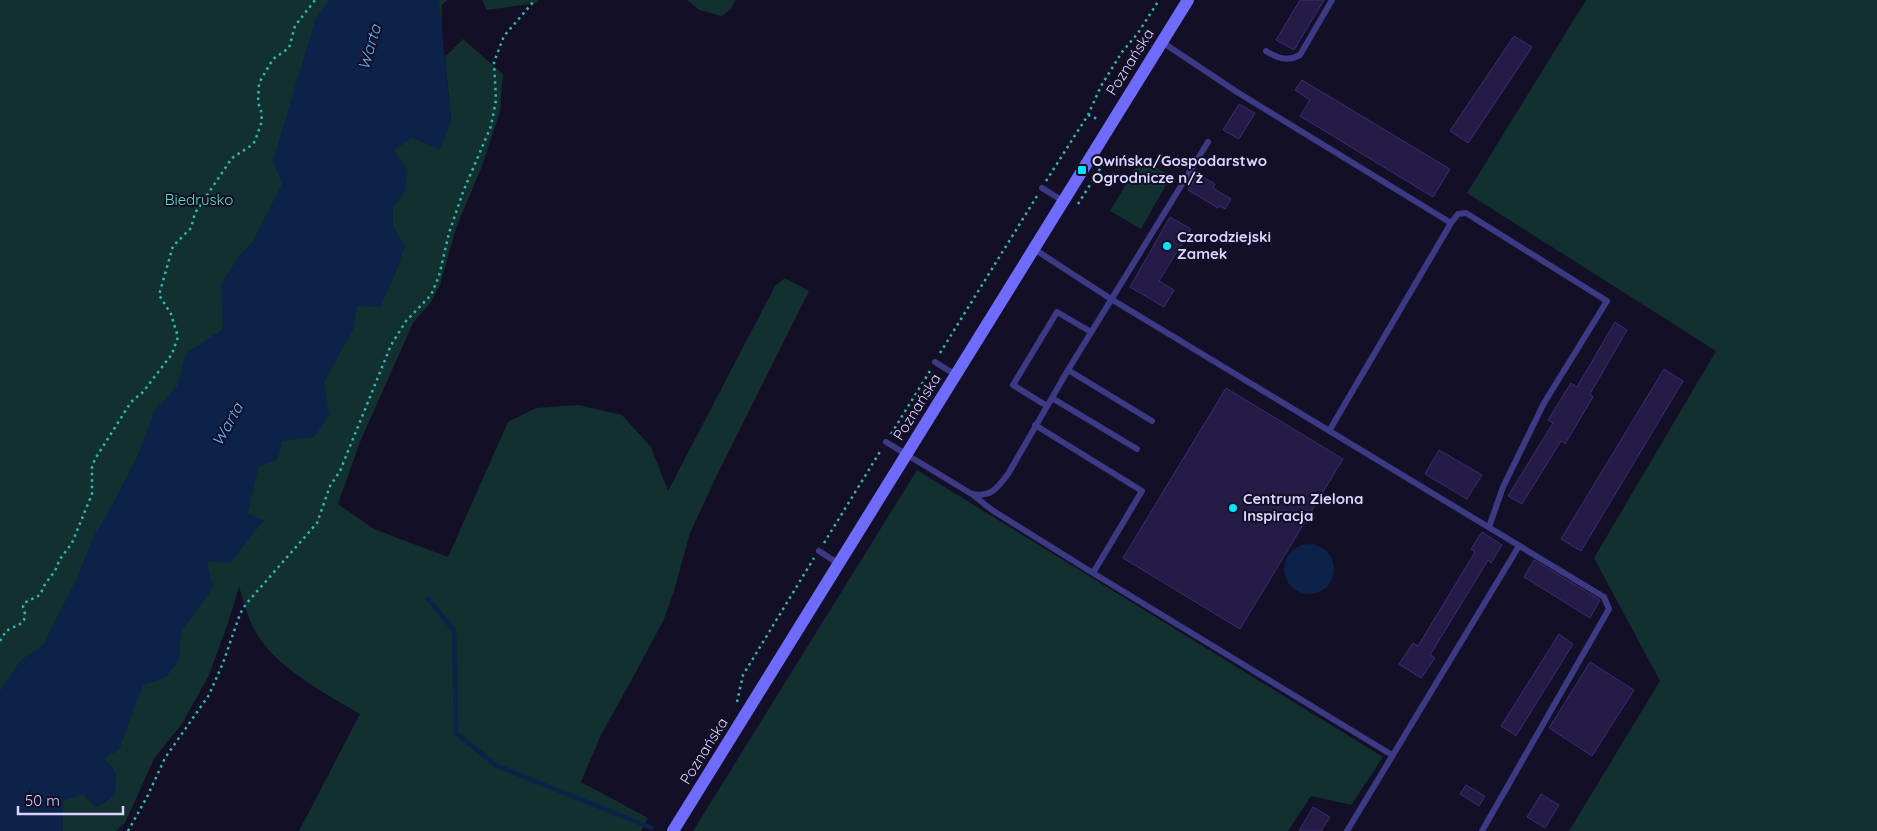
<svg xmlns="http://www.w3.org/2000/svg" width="1877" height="831" font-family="Quicksand,sans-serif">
  <rect width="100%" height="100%" fill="#130f26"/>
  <path fill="#12302f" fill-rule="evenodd" d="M0 0H447L442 5 440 147 451 120 445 57 463 39 503 74 500 112 482 166 456 228 440 285 431 302 413 323 360 442 338 504 374 529 448 557 508 422 536 408 579 405 622 415 651 447 668 491 775 286 785 278 809 291 717 475 690 533 674 591 664 619 637 670 601 735 581 782 648 818 641 831H299L360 714C324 693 271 665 253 627 246 614 244 600 239 587L228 623 209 675 182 724 155 757 125 823 116 831H63V823L0 831ZM83 794 115 795 96 807Z
    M482 0H539L537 3 487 10Z
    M687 0H735L731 9 722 16 699 10Z
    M1586 0H1877V831H1569L1660 681 1594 558 1716 351 1467 193Z
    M1141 159 1171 176 1141 229 1110 211Z
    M917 470 1383 757 1351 805 1311 796 1288 831H693Z"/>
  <path fill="#0c2248" d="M330 0H439L451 120 440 149 412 138 394 150 408 171 405 191 393 207V226L405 246 394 277 380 307 357 306 353 330 324 381 329 416 314 437 282 441 278 459 258 467 248 514 264 520 230 563 207 561 213 588 181 632 179 660 166 677 143 685 119 750 104 758 116 772 115 795 96 807 83 794 63 801V831H0V691L20 661 43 645 76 580 93 538 114 502 138 455 154 412 178 385 185 354 223 329 221 285 239 256 253 241 282 184 273 161 316 17Z
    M1284 569a25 25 0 1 1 50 0a25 25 0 1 1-50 0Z"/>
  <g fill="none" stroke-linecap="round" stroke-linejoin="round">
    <path stroke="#0c2248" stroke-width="4.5" d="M428 599 454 630 456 733 497 766 652 828"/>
  </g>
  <path fill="#241b47" stroke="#3b2d73" d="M1300 0H1324L1294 50 1276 40Z
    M1514 36 1532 47 1468 143 1450 131Z
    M1302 80 1450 169 1433 197 1300 116 1310 100 1295 90Z
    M1239 104 1255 113 1239 139 1223 130Z
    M1198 174 1215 184 1213 188 1231 199 1225 209 1220 206 1218 208 1188 190Z
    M1170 217 1191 229 1159 281 1174 290 1164 307 1130 287Z
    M1615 322 1627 330 1590 394 1593 397 1565 444 1561 441 1522 504 1508 496 1553 423 1548 420 1571 383 1577 387Z
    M1664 369 1683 381 1581 551 1561 539Z
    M1226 388 1343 459 1240 629 1123 558Z
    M1439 450 1482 475 1467 499 1425 474Z
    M1482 532 1502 545 1491 563 1488 560 1430 655 1435 658 1421 678 1399 664 1413 643 1418 646 1475 552 1471 549Z
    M1534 560 1600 600 1590 618 1524 577Z
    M1559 634 1573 644 1516 736 1501 726Z
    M1590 662 1634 690 1592 756 1549 728Z
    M1466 785 1485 796 1479 806 1460 794Z
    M1541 794 1559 805 1545 828 1527 817Z
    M1313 807 1330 817 1321 831H1299Z"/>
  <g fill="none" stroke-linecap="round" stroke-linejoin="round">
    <path stroke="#2fb8b0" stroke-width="2.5" stroke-dasharray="2.5 4" stroke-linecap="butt" d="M1088 115 1100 120
      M1046 181 1088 115 1101 86 1122 52 1138 33 1159 0
      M1078 204 1108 156
      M940 353 1037 196
      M891 434 930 371
      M824 543 881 450
      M0 641 6 631 20 624 24 620 25 614 23 607 24 603 40 595 45 584 55 571 60 559 72 543 92 494V467L95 459 131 402 143 392 172 354 178 337 171 314 159 295 173 246 191 228 195 213 232 158 252 145 255 141 262 121 261 111 258 102 259 83 273 59 289 48 295 26 315 0
      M737 702 743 675 814 558
      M128 831 147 797 165 758 209 695 223 663 240 614 246 604 317 523 330 486 340 471 391 345 406 321 431 295 439 276 449 233 463 192 491 126 496 100 494 62 504 36 535 0"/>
    <path stroke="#3d3a85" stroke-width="6" d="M1162 42 1237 92 1451 223 1329 431
      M1266 51C1277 58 1287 62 1300 55L1332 0
      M1042 188 1063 201
      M1451 223 1458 214 1466 213 1607 301 1544 403 1503 487 1489 527
      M1034 249 1111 299 1604 597 1609 609 1482 831
      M935 362 956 375
      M1068 370 1152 421
      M1052 398 1137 449
      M1047 406 1013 385 1057 312 1091 332
      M886 442 970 493C989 499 997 489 1008 474L1068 370 1208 142
      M973 495 992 510 1093 573 1142 491 1035 425
      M819 551 839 564
      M1093 573 1392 755
      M1347 831 1519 546"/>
    <path stroke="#6f6bff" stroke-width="12" d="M673 831 1188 0"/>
  </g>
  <g fill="#00e5ff" stroke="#130f26" stroke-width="2">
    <rect x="1077" y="165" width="10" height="10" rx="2.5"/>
    <circle cx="1167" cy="246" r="5"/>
    <circle cx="1233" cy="508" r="5"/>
  </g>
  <g text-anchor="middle" stroke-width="4" stroke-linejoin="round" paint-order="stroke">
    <g font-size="15" fill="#d9d4ff" stroke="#130f26">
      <text transform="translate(1130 62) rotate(-58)" y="5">Poznańska</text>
      <text transform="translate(917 407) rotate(-58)" y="5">Poznańska</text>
      <text transform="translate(704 751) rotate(-58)" y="5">Poznańska</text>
    </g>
    <g font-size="15" font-weight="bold" fill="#d9d4ff" stroke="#130f26" text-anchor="start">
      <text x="1092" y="166">Owińska/Gospodarstwo<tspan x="1092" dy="17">Ogrodnicze n/ż</tspan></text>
      <text x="1177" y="242">Czarodziejski<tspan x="1177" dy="17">Zamek</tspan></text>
      <text x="1243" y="504">Centrum Zielona<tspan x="1243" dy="17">Inspiracja</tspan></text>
    </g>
    <g font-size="15" fill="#5fe0c0" stroke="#130f26">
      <text x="199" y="205">Biedrusko</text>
    </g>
    <g font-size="16" font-style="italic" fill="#62b6ff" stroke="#130f26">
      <text transform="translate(369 47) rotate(-74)" y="6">Warta</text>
      <text transform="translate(227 424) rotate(-61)" y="6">Warta</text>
    </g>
  </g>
  <path d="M18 806v8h105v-8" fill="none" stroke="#d9d4ff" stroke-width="2.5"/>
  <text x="25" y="806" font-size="15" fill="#d9d4ff" stroke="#130f26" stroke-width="4" paint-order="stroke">50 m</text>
</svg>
